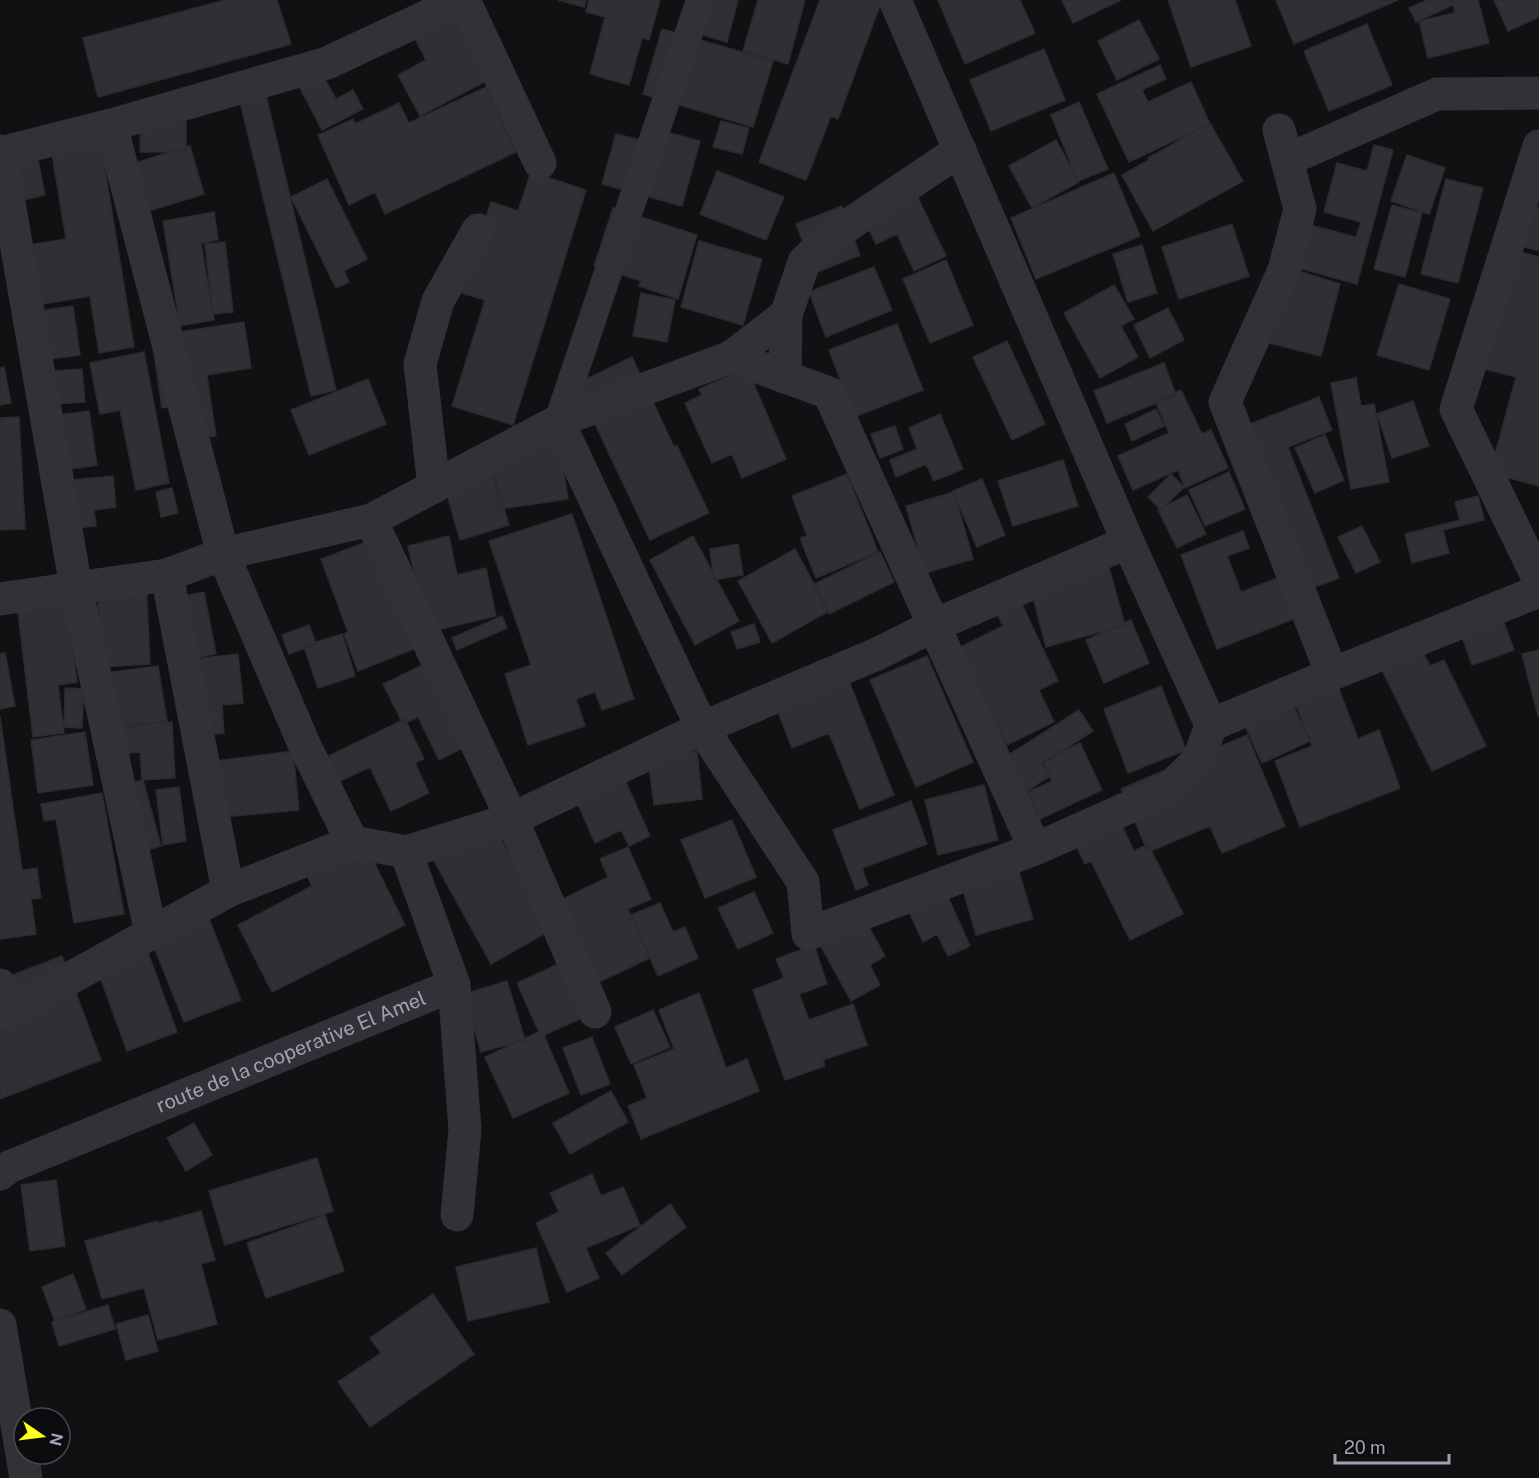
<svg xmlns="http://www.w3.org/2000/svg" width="1539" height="1478" font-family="'Public Sans',sans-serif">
  <rect width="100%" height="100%" fill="#111012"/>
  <path fill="#303034" stroke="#2b2a2e" stroke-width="1.5" d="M225 0H277L291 44 98 97 83 38Z
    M558 0H586L584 7Z
    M589 0H660L649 40 642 38 629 85 590 74 605 17 586 12Z
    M695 0H738L727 42 686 30Z
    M758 0H805L788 64 743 51Z
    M820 0H882L838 119 831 116 806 180 759 162Z
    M938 0H1020L1035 33 965 64Z
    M1062 0H1121L1073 23Z
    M1168 0H1235L1251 46 1191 67Z
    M1276 0H1398L1294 44Z
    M1427 0H1450L1453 5 1416 22 1409 8Z
    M1452 0H1478L1489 43 1428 58 1419 21 1455 13Z
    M1494 0H1539V17L1508 31Z
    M447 4 488 80 420 116 398 75 426 60 408 25Z
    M1139 20 1159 59 1117 80 1098 41Z
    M1367 24 1392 85 1329 111 1304 51Z
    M662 29 773 61 753 127 643 94Z
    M1044 49 1065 100 991 131 970 80Z
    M313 57 336 99 353 90 363 109 322 130 290 69Z
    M1160 65 1166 79 1142 90 1148 102 1191 82 1210 124 1129 162 1097 94Z
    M264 87 336 390 311 396 238 93Z
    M486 87 516 152 385 214 375 192 349 205 318 135 353 119 355 124 399 103 409 123Z
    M1079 102 1108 169 1078 181 1051 115Z
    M141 105H186V152H140Z
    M721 121 749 128 742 154 713 147Z
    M1210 123 1243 181 1153 231 1122 175 1149 160 1148 158Z
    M648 127 700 141 682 206 602 184 616 134 644 141Z
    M100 139 134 347 99 353 90 296 26 307 16 247 66 239 51 148Z
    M1056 140 1079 182 1032 208 1009 166Z
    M35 145 45 195 24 200 14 149Z
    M1374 145 1393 150 1357 284 1291 266 1302 223 1356 237 1361 222 1324 212 1337 163 1367 171Z
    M190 146 204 194 133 216 119 168Z
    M1407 155 1445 168 1429 214 1391 201Z
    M717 171 784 197 766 240 700 214Z
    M531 172 586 190 513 425 452 406 485 300 462 293 491 202 518 211Z
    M1114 173 1140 236 1036 279 1011 218Z
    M908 177 946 256 914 271 897 234 876 244 856 202Z
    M327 179 367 259 344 271 349 282 336 288 291 197Z
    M1446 179 1483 188 1458 283 1421 274Z
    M1516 202 1539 208V251L1504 241Z
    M1392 205 1422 213 1405 277 1374 269Z
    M842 206 860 255 815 273 796 224Z
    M613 208 697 235 678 299 639 286 641 281 594 266Z
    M214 212 218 240 201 243 214 320 180 326 163 221Z
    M1232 224 1249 276 1179 299 1162 247Z
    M699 241 762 259 743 325 681 307Z
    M225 242 233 312 213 314 205 244Z
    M1142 245 1157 293 1128 302 1113 254Z
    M1495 245 1539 257V486L1490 473 1516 377 1473 366Z
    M946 260 973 325 930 343 903 279Z
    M1280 265 1340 284 1321 356 1261 341Z
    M874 267 892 310 826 337 809 292Z
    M1399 284 1450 299 1429 370 1377 355Z
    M1114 285 1134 319 1121 326 1138 357 1100 378 1064 313Z
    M641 293 675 300 667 342 633 336Z
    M73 306 80 355 37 361 30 312Z
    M1168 308 1184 340 1150 358 1134 325Z
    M244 322 251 368 207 375 216 436 187 441 181 405 162 408 153 347 179 332Z
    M897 324 923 390 854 417 829 350Z
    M1007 341 1045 424 1012 440 973 357Z
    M144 352 169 483 136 490 120 410 100 414 90 363Z
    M632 357 674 447 677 446 709 513 650 540 576 384Z
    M1164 363 1176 395 1107 423 1094 391Z
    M4 367 11 403 0 405V368Z
    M747 368 786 459 742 478 732 454 712 463 685 403 702 395 699 389Z
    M82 369 85 402 44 405 41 372Z
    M1356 378 1361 406 1374 404 1389 482 1351 489 1331 383Z
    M368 379 386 424 309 455 291 410Z
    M1181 390 1202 434 1211 430 1228 468 1185 488 1178 470 1133 490 1118 456 1169 433 1155 401Z
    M1319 397 1332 430 1288 447 1339 578 1307 590 1245 426Z
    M1413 401 1429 446 1392 458 1377 414Z
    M1156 409 1164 426 1132 441 1125 424Z
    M89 411 97 465 51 472 43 417Z
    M940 414 963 469 934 481 926 464 896 477 890 460 917 449 909 428Z
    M19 417 25 529 0 530V418Z
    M895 426 903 449 880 458 871 434Z
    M1325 435 1344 480 1315 493 1295 448Z
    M559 439 568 499 499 509 489 450Z
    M1063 460 1078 506 1013 526 998 481Z
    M492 469 509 525 460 540 444 484Z
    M1229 472 1245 509 1205 526 1189 490Z
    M847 474 878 552 816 578 800 538 807 536 792 496Z
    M1171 474 1184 487 1161 510 1148 497Z
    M113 476 116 507 94 510 96 526 76 528 71 480Z
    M982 479 1005 535 977 547 953 491Z
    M172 488 178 513 161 517 156 492Z
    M954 492 973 559 925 573 906 506Z
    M1187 495 1206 534 1177 548 1158 510Z
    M1478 496 1484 520 1443 530 1449 553 1412 563 1405 534 1460 520 1455 502Z
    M572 514 634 699 602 710 595 692 576 699 585 726 528 745 505 674 531 665 489 541Z
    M1362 526 1380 562 1356 573 1338 537Z
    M1243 531 1249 548 1227 556 1241 592 1280 577 1296 618 1217 649 1181 555Z
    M449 536 457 575 486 568 496 616 428 632 408 546Z
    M693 536 739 621 695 645 650 560Z
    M375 539 416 648 358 671 344 634 348 632 321 559Z
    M738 544 743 575 714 580 710 549Z
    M795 549 829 611 772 643 738 581Z
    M880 552 894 582 829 614 814 584Z
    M1109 568 1125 625 1046 647 1031 589Z
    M146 579 150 664 102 667 97 582Z
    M65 580 77 682 58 685 64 733 33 737 15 587Z
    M204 592 216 654 182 660 171 598Z
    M1019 598 1058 681 1039 690 1054 722 1007 745 960 647 1003 626 995 609Z
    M1498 606 1514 650 1472 665 1457 622Z
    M502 616 507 628 457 650 452 638Z
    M1131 620 1149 663 1104 683 1086 640Z
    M754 624 760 642 737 649 731 632Z
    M309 625 316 644 289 654 282 635Z
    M342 634 355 676 318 688 304 646Z
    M1420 646 1430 666 1444 660 1486 746 1432 771 1380 666Z
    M1539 650V716H1538L1522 654Z
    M5 653 15 706 0 709V654Z
    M238 654 243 703 222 705 224 733 206 735 208 762 293 751 299 810 201 819 185 660Z
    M927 656 973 762 916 787 870 680Z
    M425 664 465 747 439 760 418 717 403 724 383 684Z
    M158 666 167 721 100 732 90 675Z
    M847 676 894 795 860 809 829 733 792 748 775 704Z
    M1283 684 1310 741 1262 763 1236 706Z
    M1337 684 1358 739 1379 730 1400 788 1300 827 1275 761 1312 746 1294 700Z
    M1161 686 1186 750 1128 773 1104 709Z
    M65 688 84 689 82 728 64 727Z
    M1079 710 1093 731 1042 764 1050 776 1027 791 1005 757Z
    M0 717 22 870 37 868 41 898 31 899 36 934 0 939Z
    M405 719 424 759 415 763 429 793 391 811 370 767 332 785 320 760Z
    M172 722 175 778 142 780 140 752 121 754 120 725Z
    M85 732 93 785 38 793 31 740Z
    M1247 735 1285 826 1222 853 1210 826 1148 852 1121 789Z
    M1080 743 1102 790 1040 819 1028 792 1052 781 1043 761Z
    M697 751 702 799 654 805 648 757Z
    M620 769 650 836 629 846 621 830 595 843 572 791Z
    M143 780 161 846 141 852 122 786Z
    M984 785 998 840 938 855 925 800Z
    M179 787 186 841 163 845 156 790Z
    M102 793 124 914 74 923 56 819 44 821 41 804Z
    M1110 800 1134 851 1148 844 1183 914 1130 940 1091 861 1085 864 1065 822Z
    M911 801 927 844 862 868 868 885 856 890 833 830Z
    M732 820 756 877 705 898 681 840Z
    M492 823 551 930 491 964 432 857Z
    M361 836 405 925 272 992 238 925 312 886 302 865Z
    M628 847 651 899 628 909 650 958 599 982 561 900 608 877 600 859Z
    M1014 855 1033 919 976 935 958 872Z
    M940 879 970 946 948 956 937 934 923 942 902 897Z
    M754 892 773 933 738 949 718 908Z
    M660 903 673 932 685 927 698 958 658 976 631 915Z
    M863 916 885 956 870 965 880 985 851 1001 818 941Z
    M209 919 241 1000 184 1022 152 942Z
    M814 945 827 984 799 994 809 1020 853 1004 867 1045 823 1060 825 1066 785 1080 753 990 784 978 776 959Z
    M146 947 177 1032 127 1051 96 966Z
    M62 956 101 1060 0 1099V976L2 979Z
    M558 964 582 1018 544 1035 569 1093 513 1118 485 1057 539 1032 517 983Z
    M507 981 525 1040 481 1052 464 994Z
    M699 993 726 1068 747 1059 759 1091 641 1139 628 1106 647 1098 634 1065 674 1049 659 1010Z
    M653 1010 670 1047 631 1064 615 1027Z
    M592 1037 610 1084 581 1095 563 1048Z
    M611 1091 628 1122 570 1154 553 1123Z
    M194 1123 212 1155 186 1171 167 1138Z
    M317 1158 333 1211 225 1245 209 1191Z
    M592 1174 601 1196 623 1187 640 1225 586 1248 599 1278 567 1292 536 1223 559 1212 550 1193Z
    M56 1180 65 1246 30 1251 21 1185Z
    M670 1204 686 1227 622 1275 606 1253Z
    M201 1211 215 1260 201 1264 217 1324 158 1340 144 1288 102 1299 85 1241 158 1221V1223Z
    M325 1215 344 1271 266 1298 247 1243Z
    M536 1248 549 1302 468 1321 456 1267Z
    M73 1274 86 1309 55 1321 42 1287Z
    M433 1294 474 1354 370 1427 338 1382 381 1353 370 1338Z
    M108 1305 115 1329 59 1346 52 1322Z
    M148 1315 158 1351 126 1360 116 1324Z"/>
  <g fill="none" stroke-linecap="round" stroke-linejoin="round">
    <path stroke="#323137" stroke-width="28" d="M558 421 700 0"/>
    <g stroke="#323137" stroke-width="33">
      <path d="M464 0 540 163"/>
      <path d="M111 125 223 554 304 744 352 842"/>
      <path d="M1279 130 1300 209 1284 270 1225 402 1332 674"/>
      <path d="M1539 146 1456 409 1539 580"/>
      <path d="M0 151 76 587 151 933"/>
      <path d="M0 153 111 125 327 63 462 0"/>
      <path d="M1287 160 1437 94 1539 93"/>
      <path d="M731 357 786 315"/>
      <path d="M785 377 786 315 804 262 826 240 960 150"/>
      <path d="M558 421 702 728 803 882 808 934 1035 849 1168 790 1199 759 1211 725"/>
      <path d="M434 487 420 364 438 301 478 230"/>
      <path d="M371 520 512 819 595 1012"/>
      <path d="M1128 542 1211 725 1332 674 1539 591"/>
      <path d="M167 575 228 891"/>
      <path d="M0 599 167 575 223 554 371 520 558 421 731 357 829 393 1035 849"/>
      <path d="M0 985 7 1013 228 891 352 842 406 852 512 819 702 728 877 654 935 625 1128 542 895 0"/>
      <path d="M454 985 465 1130 457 1215"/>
      <path id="s1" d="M0 1174 9 1167 454 985 406 852"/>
      <path d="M0 1325 26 1478"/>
    </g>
  </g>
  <g text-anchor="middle" stroke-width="4.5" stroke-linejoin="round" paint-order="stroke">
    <g font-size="20" fill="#a1a0b4" stroke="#0c0b0d">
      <text dy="7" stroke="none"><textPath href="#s1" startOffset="316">route de la cooperative El Amel</textPath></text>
    </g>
  </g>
  <g transform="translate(42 1436) rotate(104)"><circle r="28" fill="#0c0b0d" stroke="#484750" stroke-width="1.5"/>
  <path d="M0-4.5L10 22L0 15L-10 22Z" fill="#feff1b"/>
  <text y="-9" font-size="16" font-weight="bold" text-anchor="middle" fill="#a1a0b4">N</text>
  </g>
  <path d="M1335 1454v9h114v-9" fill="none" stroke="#a1a0b4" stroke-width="3"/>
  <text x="1344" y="1454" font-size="18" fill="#a1a0b4" stroke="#0c0b0d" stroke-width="4.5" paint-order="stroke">20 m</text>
</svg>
